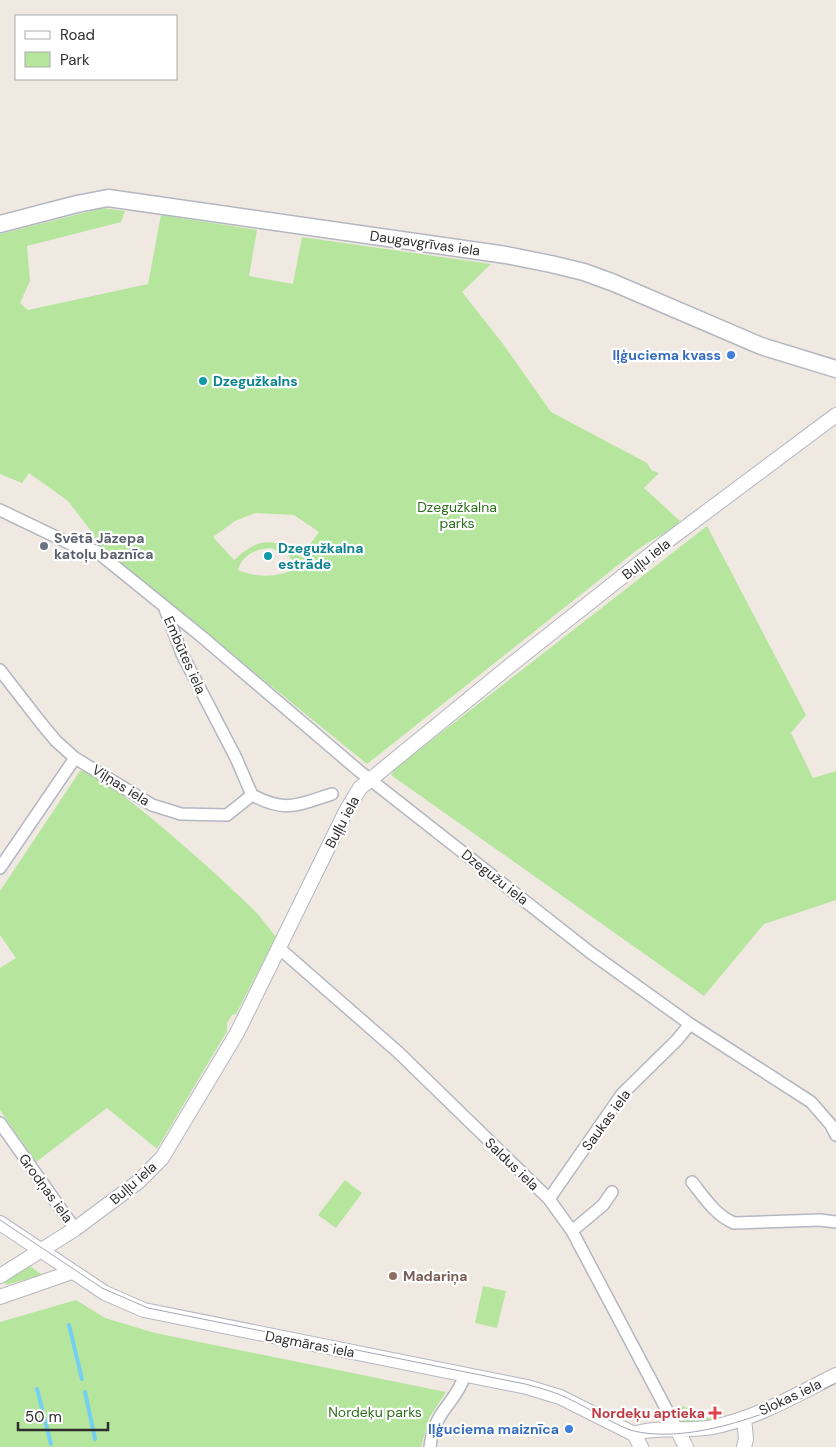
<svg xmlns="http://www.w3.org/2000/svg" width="836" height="1447" font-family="'DM Sans',sans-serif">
  <rect width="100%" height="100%" fill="#efe9e1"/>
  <path fill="#b6e59e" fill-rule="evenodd" d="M103 208 125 211 121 222 27 246 30 281 20 303 28 310 148 284 161 215 257 230 249 276 293 284 302 237 491 264 462 292 503 344 551 412 647 463 651 470 659 473 644 488 680 521C669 532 651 540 637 550L367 764 92 540 95 536 68 501 29 473 22 483 0 474V234ZM255 513 294 515 319 532 301 557C276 536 257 538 234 560L213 537 235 521ZM271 548 288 555 298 567C280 578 257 578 238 570 242 555 257 548 271 548Z
    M707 526 806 715 791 733 813 778 836 771V900L764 924 704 996 391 775 396 768Z
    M80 771C104 770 231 887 254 910 262 918 268 928 276 937L236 1014 232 1015 227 1023V1031L157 1149 107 1108 36 1162 0 1110V968L16 958 0 935V891Z
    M345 1180 362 1193 336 1228 318 1215Z
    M30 1266 42 1275 6 1285 5 1281Z
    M483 1286 506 1291 497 1328 475 1323Z
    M76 1300 105 1318 155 1333 446 1392 429 1418 421 1447H0V1322Z
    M683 1406 713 1420 712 1423 686 1424 675 1413Z"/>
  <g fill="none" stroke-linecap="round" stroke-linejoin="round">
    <path stroke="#75cff0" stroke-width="4" d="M69 1325 82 1379
      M37 1389 51 1444
      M85 1392 95 1439"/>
    <defs>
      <path id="minor" d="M0 510 77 547 96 551 201 636 358 770 591 953 690 1024 811 1102 831 1125 836 1135
        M164 606 182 654 236 758 252 795
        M0 670 41 723 56 741 75 758 152 805 181 814 227 815 252 795
        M252 795C286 813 297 805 332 794
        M0 868 75 758
        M280 949 398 1052 549 1199 572 1231 678 1431
        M0 1123 75 1229
        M692 1182C704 1197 715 1215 734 1223L820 1220 836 1222
        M549 1199 622 1094 677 1040 690 1024
        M572 1231 603 1205 612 1192
        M430 1447C434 1410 455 1405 465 1375"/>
      <path id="tertiary" d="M0 1223 105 1293 144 1310 527 1387 560 1397 634 1434 641 1447
        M0 1276 75 1229 138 1182 162 1158 237 1033 346 811 360 788 512 664 666 542 836 415
        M0 1297 72 1272
        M678 1431 686 1447
        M634 1434C655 1426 688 1432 713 1427 757 1418 796 1395 836 1375
        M744 1447 746 1439 744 1418"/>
      <path id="secondary" d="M0 224 77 204 108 198 506 255 551 264 584 272 614 283 761 346 836 369"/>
    </defs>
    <use href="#minor" stroke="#b4b7c1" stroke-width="14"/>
    <use href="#tertiary" stroke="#b4b7c1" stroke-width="16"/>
    <use href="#secondary" stroke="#b4b7c1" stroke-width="19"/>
    <use href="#minor" stroke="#fff" stroke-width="11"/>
    <use href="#tertiary" stroke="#fff" stroke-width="14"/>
    <use href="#secondary" stroke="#fff" stroke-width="16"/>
    <path stroke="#a3a6b8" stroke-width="1" d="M0 1220 102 1288 148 1308 525 1384C536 1387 548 1390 558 1394 583 1404 605 1420 630 1430 691 1447 781 1409 836 1383"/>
  </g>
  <g fill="#3f7fe0" stroke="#fff" stroke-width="2">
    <circle cx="731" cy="355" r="5"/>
    <circle cx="569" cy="1429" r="5"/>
  </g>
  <g fill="#0f9aa8" stroke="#fff" stroke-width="2">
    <circle cx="203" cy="381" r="5"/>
    <circle cx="268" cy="556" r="5"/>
  </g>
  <circle fill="#6b7280" stroke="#fff" stroke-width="2" cx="44" cy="546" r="5"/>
  <circle fill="#8d6e63" stroke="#fff" stroke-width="2" cx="393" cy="1276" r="5"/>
  <path fill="#e0444e" stroke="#fff" stroke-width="2" d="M712.5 1405.5h5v5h5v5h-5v5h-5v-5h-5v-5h5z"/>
  <g text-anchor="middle" stroke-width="4.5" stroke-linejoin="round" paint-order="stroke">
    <g font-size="14" fill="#2e2e2e" stroke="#fff">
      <text transform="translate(425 243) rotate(8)" y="5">Daugavgrīvas iela</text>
      <text transform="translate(646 559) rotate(-38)" y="5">Buļļu iela</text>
      <text transform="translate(185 655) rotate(66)" y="5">Embūtes iela</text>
      <text transform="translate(121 785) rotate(32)" y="5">Viļņas iela</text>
      <text transform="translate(342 822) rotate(-62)" y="5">Buļļu iela</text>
      <text transform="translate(495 877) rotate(38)" y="5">Dzegužu iela</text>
      <text transform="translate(606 1120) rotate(-54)" y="5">Saukas iela</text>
      <text transform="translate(512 1164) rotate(44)" y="5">Saldus iela</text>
      <text transform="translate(133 1183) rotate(-41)" y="5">Buļļu iela</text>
      <text transform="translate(46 1188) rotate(54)" y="5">Grodņas iela</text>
      <text transform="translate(310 1344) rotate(11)" y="5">Dagmāras iela</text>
      <text transform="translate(790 1397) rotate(-25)" y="5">Slokas iela</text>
    </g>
    <g font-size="14" font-weight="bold" fill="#366cbe" stroke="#fff" text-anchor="end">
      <text x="721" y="360">Iļģuciema kvass</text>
      <text x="559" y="1434">Iļģuciema maiznīca</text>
    </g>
    <g font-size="14" font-weight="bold" fill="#0d838f" stroke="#fff" text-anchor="start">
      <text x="213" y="386">Dzegužkalns</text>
      <text x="278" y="553">Dzegužkalna<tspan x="278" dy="16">estrāde</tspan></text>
    </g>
    <g font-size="14" fill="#2c6e1b" stroke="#fff">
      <text x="457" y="512">Dzegužkalna<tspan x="457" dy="16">parks</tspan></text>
      <text x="375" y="1417">Nordeķu parks</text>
    </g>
    <g font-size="14" font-weight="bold" fill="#5b616d" stroke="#fff" text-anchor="start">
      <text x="54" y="543">Svētā Jāzepa<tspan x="54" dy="16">katoļu baznīca</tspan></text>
    </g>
    <g font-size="14" font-weight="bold" fill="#785e54" stroke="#fff" text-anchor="start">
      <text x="403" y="1281">Madariņa</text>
    </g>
    <g font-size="14" font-weight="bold" fill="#be3a42" stroke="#fff" text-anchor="end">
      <text x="705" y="1418">Nordeķu aptieka</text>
    </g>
  </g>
  <rect x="15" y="15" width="162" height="65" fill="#ffffff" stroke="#ababab"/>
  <rect x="25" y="31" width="25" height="8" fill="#ffffff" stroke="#ababab"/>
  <text x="60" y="40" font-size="15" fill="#2e2e2e">Road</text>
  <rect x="25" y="52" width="25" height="15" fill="#b6e59e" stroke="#ababab"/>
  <text x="60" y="65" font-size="15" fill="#2e2e2e">Park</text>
  <path d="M18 1422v8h90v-8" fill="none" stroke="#2e2e2e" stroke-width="2.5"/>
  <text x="25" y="1422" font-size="15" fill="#2e2e2e" stroke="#ffffff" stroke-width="4" paint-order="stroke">50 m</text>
</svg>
